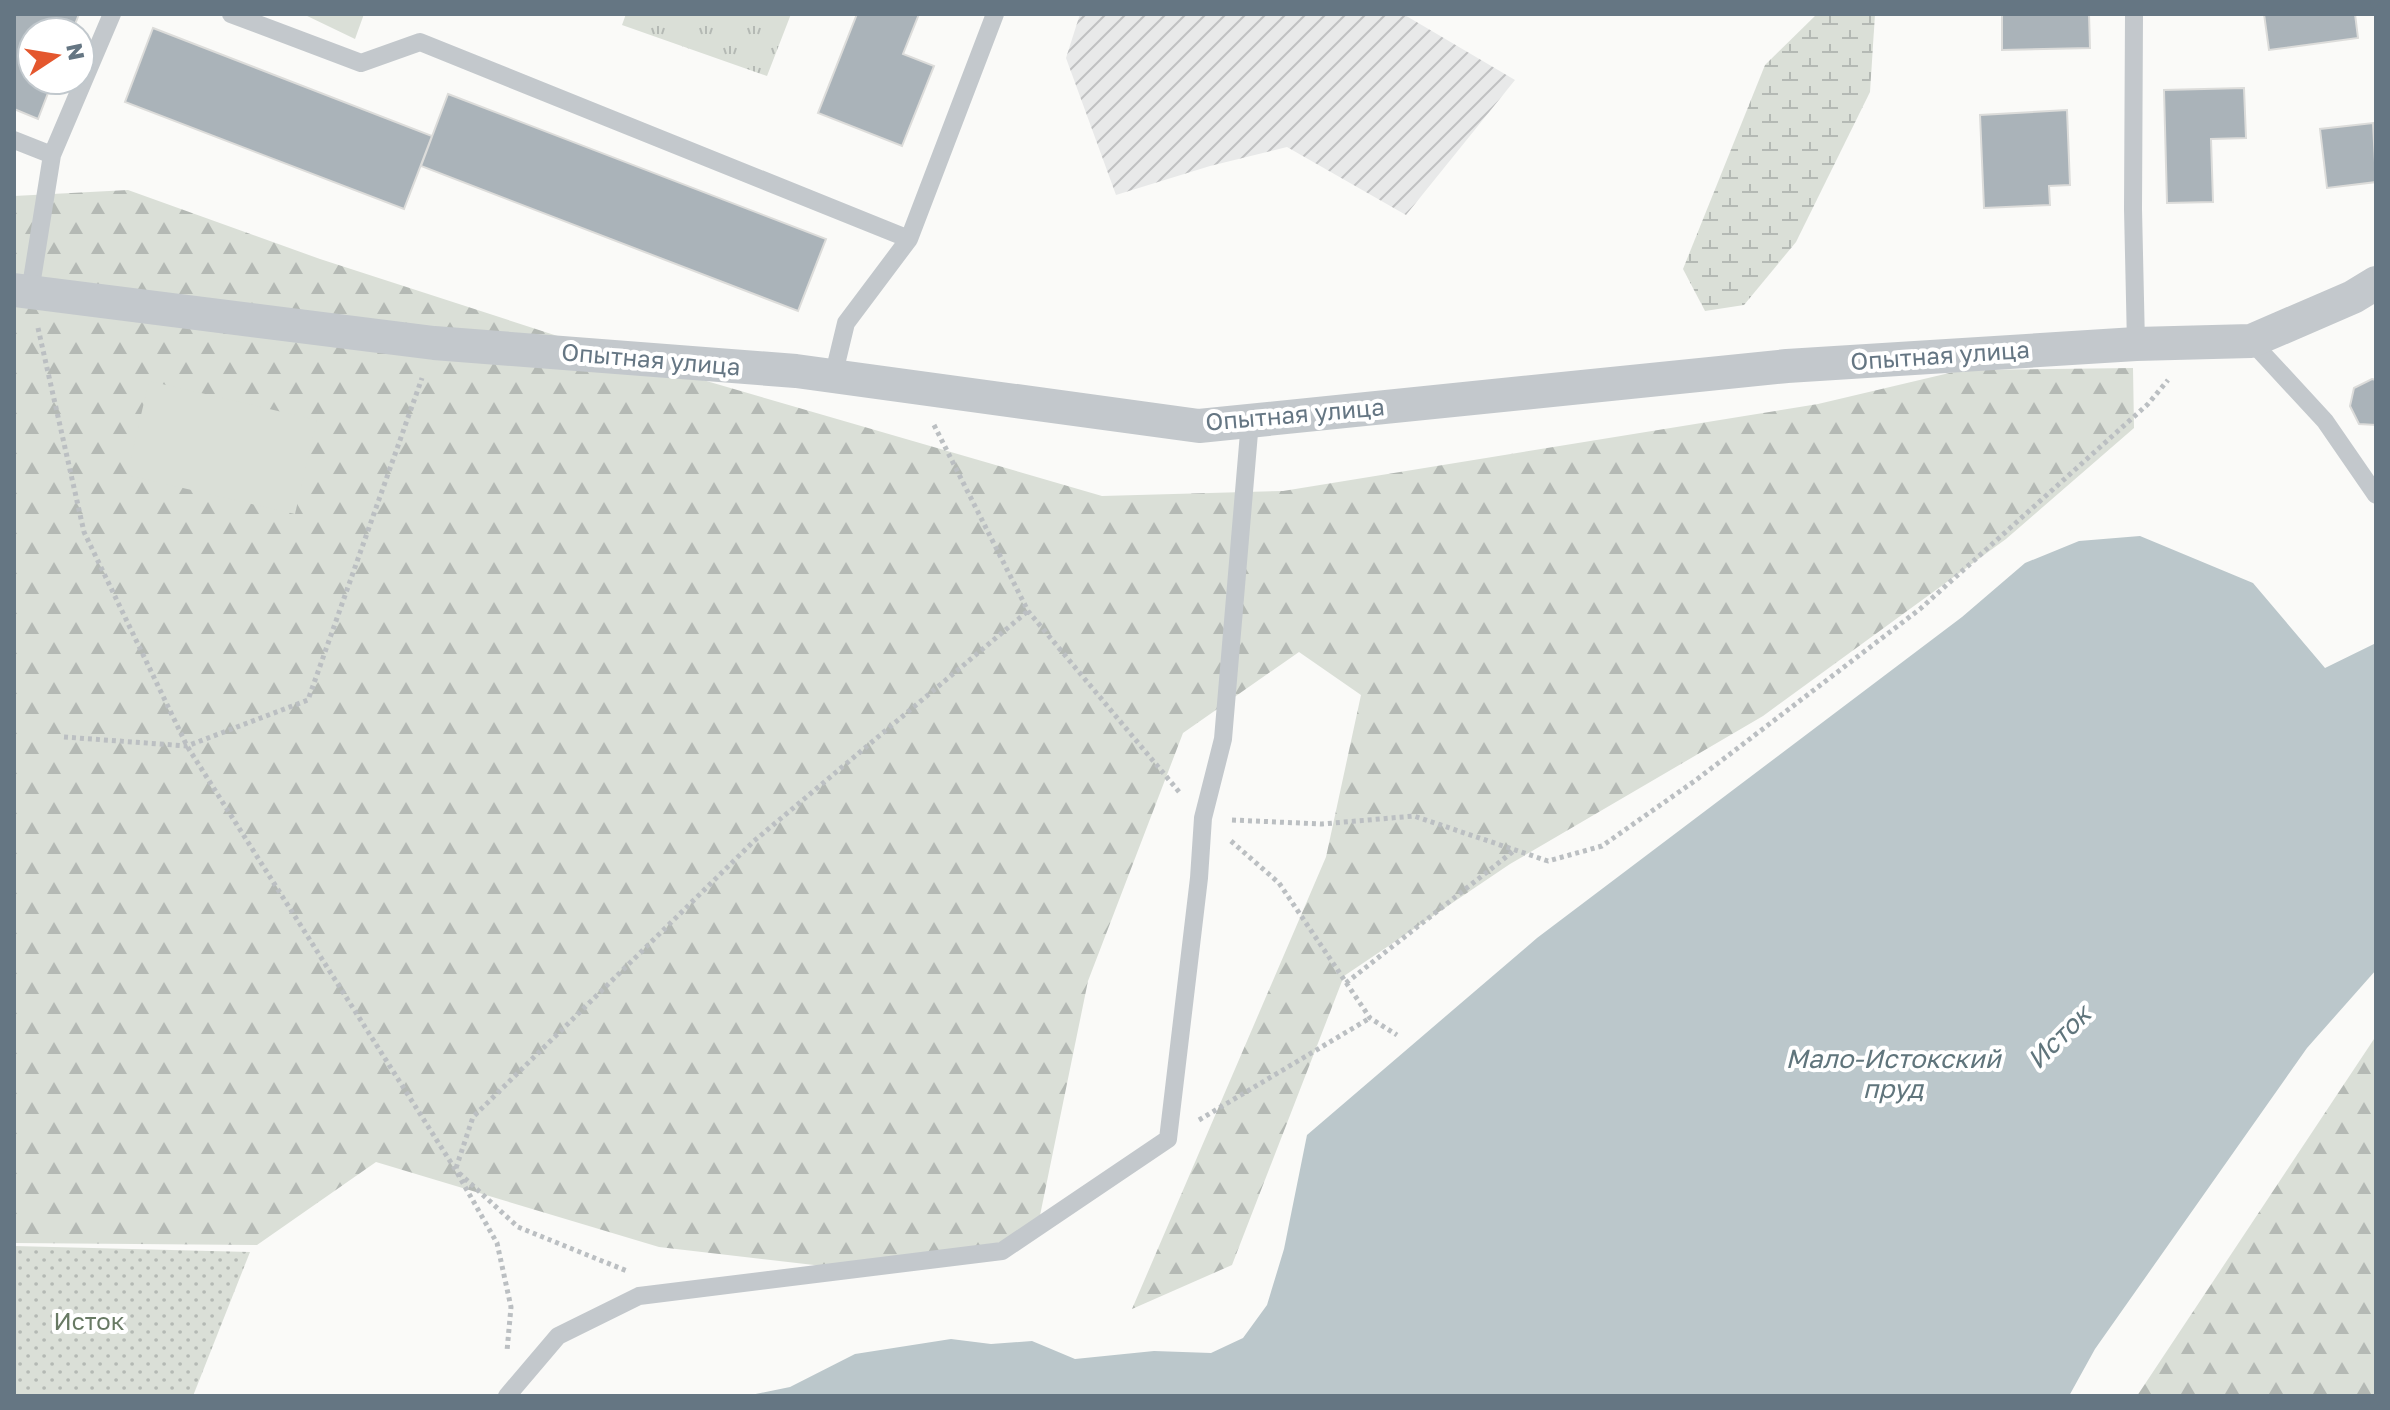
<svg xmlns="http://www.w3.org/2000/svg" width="2390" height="1410" font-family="'Golos Text',sans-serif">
  <defs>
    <pattern id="industrial-furrows" width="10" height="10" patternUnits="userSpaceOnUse" patternTransform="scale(2)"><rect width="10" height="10" fill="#e8e9e9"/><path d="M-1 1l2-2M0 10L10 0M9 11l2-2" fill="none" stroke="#c0c1c2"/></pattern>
    <pattern id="grass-tufts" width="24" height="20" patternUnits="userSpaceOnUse" patternTransform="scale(2)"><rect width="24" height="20" fill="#dadfd7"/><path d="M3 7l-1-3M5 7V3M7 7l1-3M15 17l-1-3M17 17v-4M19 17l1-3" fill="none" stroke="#b4b9b4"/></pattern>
    <pattern id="forest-firs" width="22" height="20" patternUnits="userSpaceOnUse" patternTransform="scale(2)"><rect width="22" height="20" fill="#dadfd7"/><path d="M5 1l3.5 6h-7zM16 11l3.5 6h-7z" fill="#b4b9b4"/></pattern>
    <pattern id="wetland-marsh" width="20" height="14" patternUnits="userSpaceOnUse" patternTransform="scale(2)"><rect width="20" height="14" fill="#dadfd7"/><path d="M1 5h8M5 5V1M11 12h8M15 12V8" fill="none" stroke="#b4b9b4"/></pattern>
    <pattern id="garden-dots" width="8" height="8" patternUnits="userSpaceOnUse" patternTransform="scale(2)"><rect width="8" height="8" fill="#dadfd7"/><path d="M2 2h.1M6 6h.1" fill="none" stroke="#b4b9b4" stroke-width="1.8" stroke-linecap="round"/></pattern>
  </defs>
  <rect width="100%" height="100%" fill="#fafaf8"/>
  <path fill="url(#industrial-furrows)" d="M1080 14H1403L1515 80 1406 215 1287 147 1210 166 1116 195 1066 58Z"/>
  <path fill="url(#grass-tufts)" d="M303 14H364L355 39Z
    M626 14H791L767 76 622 25Z"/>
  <path fill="url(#forest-firs)" d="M128 190 320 259 610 353 1102 496 1283 491 1818 404 1962 370 2133 368 2134 428 2006 539 1763 716 1510 864 1344 976 1232 1265 1132 1309 1326 857 1361 695 1299 652 1183 733 1088 981 1036 1235 866 1271 659 1247 376 1162 257 1245 14 1243V196Z
    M2376 1036V1396H2137Z"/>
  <path fill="url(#wetland-marsh)" d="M1817 14H1875L1870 92 1796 242 1744 305 1705 311 1683 269 1765 65Z"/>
  <path fill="url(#garden-dots)" d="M14 1246 250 1252 193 1396H14Z"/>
  <path fill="#dadfd7" d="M149 381 317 420 295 514 127 475Z"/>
  <path fill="#bbc7cb" d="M2140 536 2253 583 2325 668 2376 643V970L2307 1048 2095 1349 2069 1396H746L790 1387 855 1354 951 1339 991 1344 1032 1341 1075 1359 1154 1351 1211 1353 1243 1338 1267 1305 1284 1249 1307 1135 1537 938 1962 617 2025 563 2079 541Z"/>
  <path fill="#aab3b9" stroke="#dcdcda" stroke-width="2" d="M14 14H79L72 32H32V80H53L38 119 14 109Z
    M857 14H919L903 54 934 66 902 146 818 113Z
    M2002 14H2089L2090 48 2002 50Z
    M2264 14H2355L2358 38 2269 50Z
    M153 28 432 136 404 209 125 102Z
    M2244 88 2246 138 2211 139 2213 202 2167 203 2164 90Z
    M448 94 826 239 798 311 421 166Z
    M2067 110 2070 185 2049 186 2050 205 1984 208 1980 115Z
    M2373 123 2376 182 2327 188 2320 129Z
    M2372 379 2376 380V425L2359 424 2350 406 2354 388Z"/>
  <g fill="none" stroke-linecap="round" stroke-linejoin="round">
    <path stroke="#bbbfc2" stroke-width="5" stroke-dasharray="4 4" stroke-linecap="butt" d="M38 328 84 532 187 746 455 1169 497 1243 511 1307 507 1351
      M934 425 1028 611 1180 793
      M64 737 187 746 308 700 422 378
      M1232 820 1322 824 1414 816 1548 861 1602 846 1696 780 1920 609 2148 404 2168 380
      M1231 841 1279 883 1370 1018 1397 1035
      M1346 983 1515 850
      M1199 1120 1370 1018
      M456 1168 473 1117 754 841 1028 611
      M459 1173 518 1227 627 1271"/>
    <path stroke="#c3c8cc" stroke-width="18" d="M231 14 361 63 420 42 909 239 995 14
      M2134 14 2133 209 2136 344
      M14 140 52 155 30 292
      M52 155 112 14
      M2251 341 2325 421 2376 495
      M833 377 846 323 909 239
      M507 1396 558 1336 639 1296 1002 1251 1168 1139 1199 878 1203 818 1223 739 1250 421"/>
    <path stroke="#c3c8cc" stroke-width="34" d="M14 290 434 343 796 371 1199 426 1787 366 2136 344 2251 341 2353 297 2376 283"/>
  </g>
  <g text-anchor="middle" stroke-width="8" stroke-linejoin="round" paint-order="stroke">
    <g font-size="24" fill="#657683" stroke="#fff">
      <text transform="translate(1940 356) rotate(-4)" y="8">Опытная улица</text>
      <text transform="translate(651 360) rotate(5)" y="8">Опытная улица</text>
      <text transform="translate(1295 415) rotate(-5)" y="8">Опытная улица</text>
    </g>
    <g font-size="24" fill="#687a64" stroke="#fff">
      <text x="89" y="1330">Исток</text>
    </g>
    <g font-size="26" font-style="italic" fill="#60757c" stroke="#fff">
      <text transform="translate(2059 1037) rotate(-45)" y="9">Исток</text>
      <text x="1893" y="1068">Мало-Истокский<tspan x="1893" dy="30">пруд</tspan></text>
    </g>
  </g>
  <rect width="2390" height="1410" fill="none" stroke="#657683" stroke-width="32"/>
  <g transform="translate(56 56) rotate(78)"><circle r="38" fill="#ffffff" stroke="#c1c8cd" stroke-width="2"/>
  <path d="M0-6L14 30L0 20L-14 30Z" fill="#e4572e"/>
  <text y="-12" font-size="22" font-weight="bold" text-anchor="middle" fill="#657683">N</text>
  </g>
</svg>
